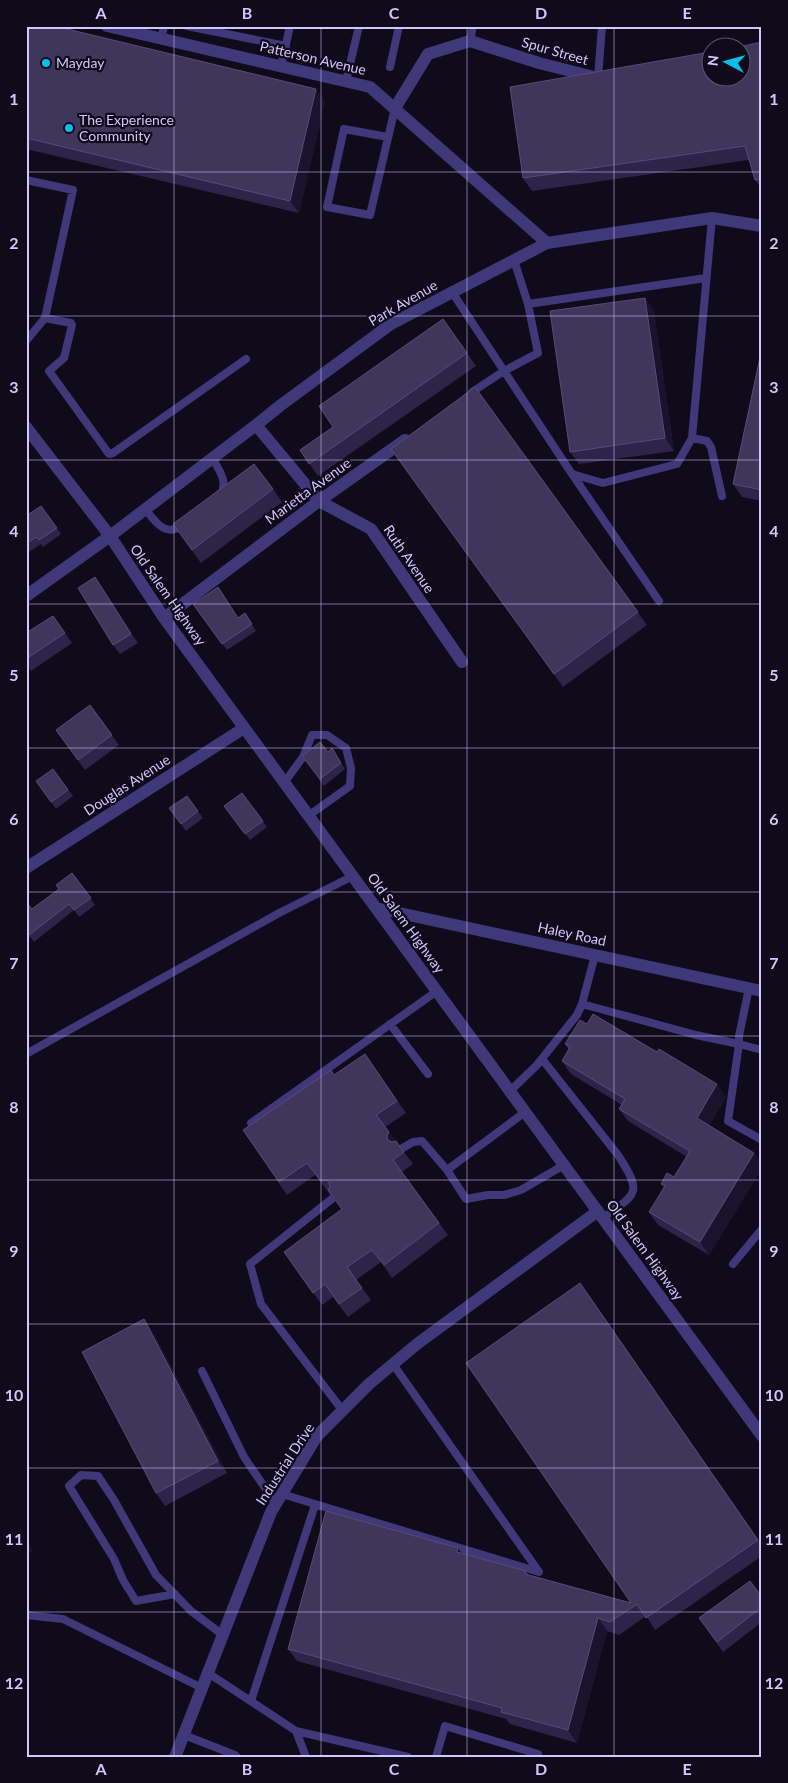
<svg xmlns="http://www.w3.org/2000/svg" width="788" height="1783" font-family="Lato,sans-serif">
  <rect width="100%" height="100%" fill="#0f0b1b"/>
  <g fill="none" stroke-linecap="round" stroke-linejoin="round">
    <path stroke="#403879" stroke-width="8" d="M187 26 286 46
      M161 39 164 26
      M470 41 473 26
      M281 66 290 26
      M390 67 399 26
      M598 78 602 26
      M346 81 359 26
      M388 137 344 129 327 207 370 215 395 108
      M26 180 73 190 45 318 26 341
      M452 292 572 474 603 483 677 464 692 438 712 218
      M528 304 706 278
      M45 318 71 323 72 325 64 358 49 371 109 454 113 453 246 359
      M472 392 504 371 538 353 528 304 514 260
      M692 438 707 441 711 447 722 496
      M212 457C219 471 228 480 221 495
      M572 474 659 601
      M145 509C157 524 166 538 185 524
      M284 783 303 757 312 735H327L346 748 351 768 350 786 308 816
      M749 988 739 1036V1044L762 1050
      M582 1004 696 1035 739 1044 728 1121 762 1140
      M390 1024 428 1074
      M26 1054 281 912 353 876
      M542 1059 618 1155C643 1194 637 1193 603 1218
      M510 1091 536 1066 577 1015 582 1004 595 955
      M525 1112 447 1170 466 1199 488 1195H504L521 1190 564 1165
      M251 1123 437 991
      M401 1149 413 1142 422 1141 447 1170
      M333 1198 250 1264 261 1304 343 1411
      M733 1264 762 1229
      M202 1371 244 1457 276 1504
      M282 1494 539 1572 393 1364
      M175 1594 136 1601 123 1580 114 1559 69 1486 81 1475 98 1476 114 1500 156 1575 191 1611 223 1635
      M26 1615 63 1619 202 1688
      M208 1673 296 1731 408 1757
      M251 1701 315 1505
      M296 1731 306 1757
      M184 1735 235 1755 237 1757
      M436 1757 445 1726 538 1754 537 1757"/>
    <path stroke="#403879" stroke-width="12" d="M107 26 370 87 547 243
      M395 108 428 54 470 41 539 63 598 78
      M256 425 319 501 371 529 462 662
      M26 427 110 536 164 618 762 1436
      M26 596 110 536 256 425 281 405 391 324 547 243 712 218 762 226
      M164 618 319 501 405 440
      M26 868 244 728
      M376 908 762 991
      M175 1757 271 1512 317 1436 369 1384 417 1344 598 1211"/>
  </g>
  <path fill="#2e2449" d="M26 26 65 28 325 101 299 213 26 149Z
    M762 42V189L755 180 749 160 532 191 523 178Z
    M645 298 654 311 674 451 579 464 570 452Z
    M443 319 476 366 318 476 300 450 333 427Z
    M762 348V501L742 497 733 484Z
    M475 387 647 625 563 687 391 449Z
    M273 489 282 502 201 563 173 524Z
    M41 506 61 534 43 547 41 544 26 554V516Z
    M102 587 138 643 120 654 113 645Z
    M193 604 239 618 245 613 256 631 227 650Z
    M53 616 72 643 31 671 26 664V633Z
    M90 705 119 745 85 770 56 730Z
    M328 752 336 755 345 769 324 786 302 756Z
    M53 769 73 796 56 809 36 781Z
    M242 793 267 827 250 840 224 806Z
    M187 796 203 818 186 831 169 808Z
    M72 873 95 905 79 917 74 910 34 942 30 937 26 939V902L32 909 59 889Z
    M587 1024 726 1097 709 1126 762 1164V1168L709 1255 658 1225 649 1212 664 1187 661 1184 674 1177 687 1157 628 1121 619 1109 622 1105 571 1074 562 1061 569 1050 565 1044Z
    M365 1054 406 1113 385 1127 413 1164 402 1172 448 1235 392 1278 381 1262 356 1280 371 1300 348 1317 333 1297 322 1305 284 1252 342 1210 315 1175 287 1195 243 1130 334 1075Z
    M580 1283 762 1545V1556L655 1630 646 1616 619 1635 607 1631 577 1743 510 1724 506 1719 297 1661 288 1649 462 1554 526 1571 529 1576 631 1603Z
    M153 1332 227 1473 165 1506 156 1493Z
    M762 1597V1622L723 1652 699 1618Z"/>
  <path fill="#1a132e" d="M316 89 325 101 299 213 290 201Z
    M645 298 654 311 674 451 665 438Z
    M95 577 102 587 138 643 131 634Z
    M717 1084 726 1097 706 1131 697 1118Z
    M389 1132 398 1145 388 1140 387 1136Z
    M754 1153 762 1164V1168L709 1255 700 1242Z
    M144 1319 153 1332 227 1473 218 1461Z
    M26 1539 33 1550 26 1558Z
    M458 1548 467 1560 457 1552Z
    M598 1618 607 1631 577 1743 568 1730Z"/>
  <path fill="#40365c" stroke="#574c75" d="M26 26H63V28L316 89 290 201 26 138Z
    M762 42V179L755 180 745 146 523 178 510 87 710 52V78H740V48H733Z
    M645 298 665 438 570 452 550 311Z
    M443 319 467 353 309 464 300 450 333 427 319 406Z
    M762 348V490L733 484Z
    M475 387 638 612 554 674 391 449Z
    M254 464 273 489 192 550 173 524Z
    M41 506 57 528 39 540 36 537 26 544V516Z
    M95 577 131 634 113 645 78 588Z
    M218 587 238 618 245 613 252 624 222 644 193 604Z
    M53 616 65 633 26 659V633Z
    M90 705 112 735 78 760 56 730Z
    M320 742 328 752 332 748 341 763 320 779 302 756Z
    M53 769 68 790 51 802 36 781Z
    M242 793 263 821 245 834 224 806Z
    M187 796 198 811 181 824 169 808Z
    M72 873 91 898 74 910 69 904 29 935 26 931V902L32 909 59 889 56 885Z
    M593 1014 657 1052 659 1049 717 1084 697 1118 754 1153 700 1242 649 1212 665 1186 661 1184 667 1173 674 1177 690 1151 619 1109 625 1099 562 1061 570 1047 565 1044 580 1020 587 1024Z
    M365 1054 397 1101 376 1115 389 1132 387 1136 388 1140 392 1142 396 1141 404 1152 393 1160 439 1223 384 1265 372 1250 347 1267 362 1288 339 1304 325 1284 313 1293 284 1252 342 1209 328 1190 330 1187 329 1182 326 1180 321 1181 307 1163 279 1182 243 1130 331 1070 334 1075Z
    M580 1283 758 1540 646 1618 637 1604 610 1622 598 1618 568 1730 501 1712 502 1708 288 1649 326 1511 458 1548 457 1552 526 1571 525 1574 631 1603 466 1363Z
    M144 1319 218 1461 156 1493 82 1352Z
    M750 1581 762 1597V1607L717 1642 699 1618Z"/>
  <path fill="none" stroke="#d2c7fd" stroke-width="1" stroke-opacity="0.55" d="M174 26V1757M321 26V1757M467 26V1757M614 26V1757M26 172H762M26 316H762M26 460H762M26 604H762M26 748H762M26 892H762M26 1036H762M26 1180H762M26 1324H762M26 1468H762M26 1612H762"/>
  <g fill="#07bee9" stroke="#0f0b1b" stroke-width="2">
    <circle cx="46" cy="63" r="5"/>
    <circle cx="69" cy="128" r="5"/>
  </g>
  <g text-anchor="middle" stroke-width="4.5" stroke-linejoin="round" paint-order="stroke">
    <g font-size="14" fill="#d2c7fd" stroke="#0f0b1b">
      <text transform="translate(555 51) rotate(16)" y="5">Spur Street</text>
      <text transform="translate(313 58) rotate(13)" y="5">Patterson Avenue</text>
      <text transform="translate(403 303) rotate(-30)" y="5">Park Avenue</text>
      <text transform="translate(308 491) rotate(-36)" y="5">Marietta Avenue</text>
      <text transform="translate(409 559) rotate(56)" y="5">Ruth Avenue</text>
      <text transform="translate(168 595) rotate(55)" y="5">Old Salem Highway</text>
      <text transform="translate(127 785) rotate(-33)" y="5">Douglas Avenue</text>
      <text transform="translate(406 923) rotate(54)" y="5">Old Salem Highway</text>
      <text transform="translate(572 934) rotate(12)" y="5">Haley Road</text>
      <text transform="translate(645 1250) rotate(54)" y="5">Old Salem Highway</text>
      <text transform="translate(285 1464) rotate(-57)" y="5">Industrial Drive</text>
    </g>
    <g font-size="14" fill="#d2c7fd" stroke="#0f0b1b" text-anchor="start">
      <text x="56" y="68">Mayday</text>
      <text x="79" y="125">The Experience<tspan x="79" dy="16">Community</tspan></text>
    </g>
  </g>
  <rect width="788" height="1783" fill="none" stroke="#0f0b1b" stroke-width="55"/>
  <g transform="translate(726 62) rotate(276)"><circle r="24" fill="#0f0b1b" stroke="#5d5675"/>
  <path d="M0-4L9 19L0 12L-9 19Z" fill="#07bee9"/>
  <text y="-8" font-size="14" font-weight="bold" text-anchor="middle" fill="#d2c7fd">N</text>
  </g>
  <rect x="28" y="28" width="732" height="1728" fill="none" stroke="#d2c7fd" stroke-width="2"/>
  <g font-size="16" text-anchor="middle" font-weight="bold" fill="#d2c7fd">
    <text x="101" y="19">A</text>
    <text x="247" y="19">B</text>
    <text x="394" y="19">C</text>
    <text x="541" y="19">D</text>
    <text x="687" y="19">E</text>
    <text x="14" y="105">1</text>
    <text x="774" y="105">1</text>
    <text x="14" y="249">2</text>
    <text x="774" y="249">2</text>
    <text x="14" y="393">3</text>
    <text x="774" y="393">3</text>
    <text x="14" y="537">4</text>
    <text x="774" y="537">4</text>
    <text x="14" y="681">5</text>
    <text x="774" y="681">5</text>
    <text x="14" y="825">6</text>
    <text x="774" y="825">6</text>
    <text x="14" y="969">7</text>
    <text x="774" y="969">7</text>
    <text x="14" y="1113">8</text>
    <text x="774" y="1113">8</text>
    <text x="14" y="1257">9</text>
    <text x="774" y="1257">9</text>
    <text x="14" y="1401">10</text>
    <text x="774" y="1401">10</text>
    <text x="14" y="1545">11</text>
    <text x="774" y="1545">11</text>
    <text x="14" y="1689">12</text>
    <text x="774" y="1689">12</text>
    <text x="101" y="1775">A</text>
    <text x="247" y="1775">B</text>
    <text x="394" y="1775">C</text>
    <text x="541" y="1775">D</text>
    <text x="687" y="1775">E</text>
  </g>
</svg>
